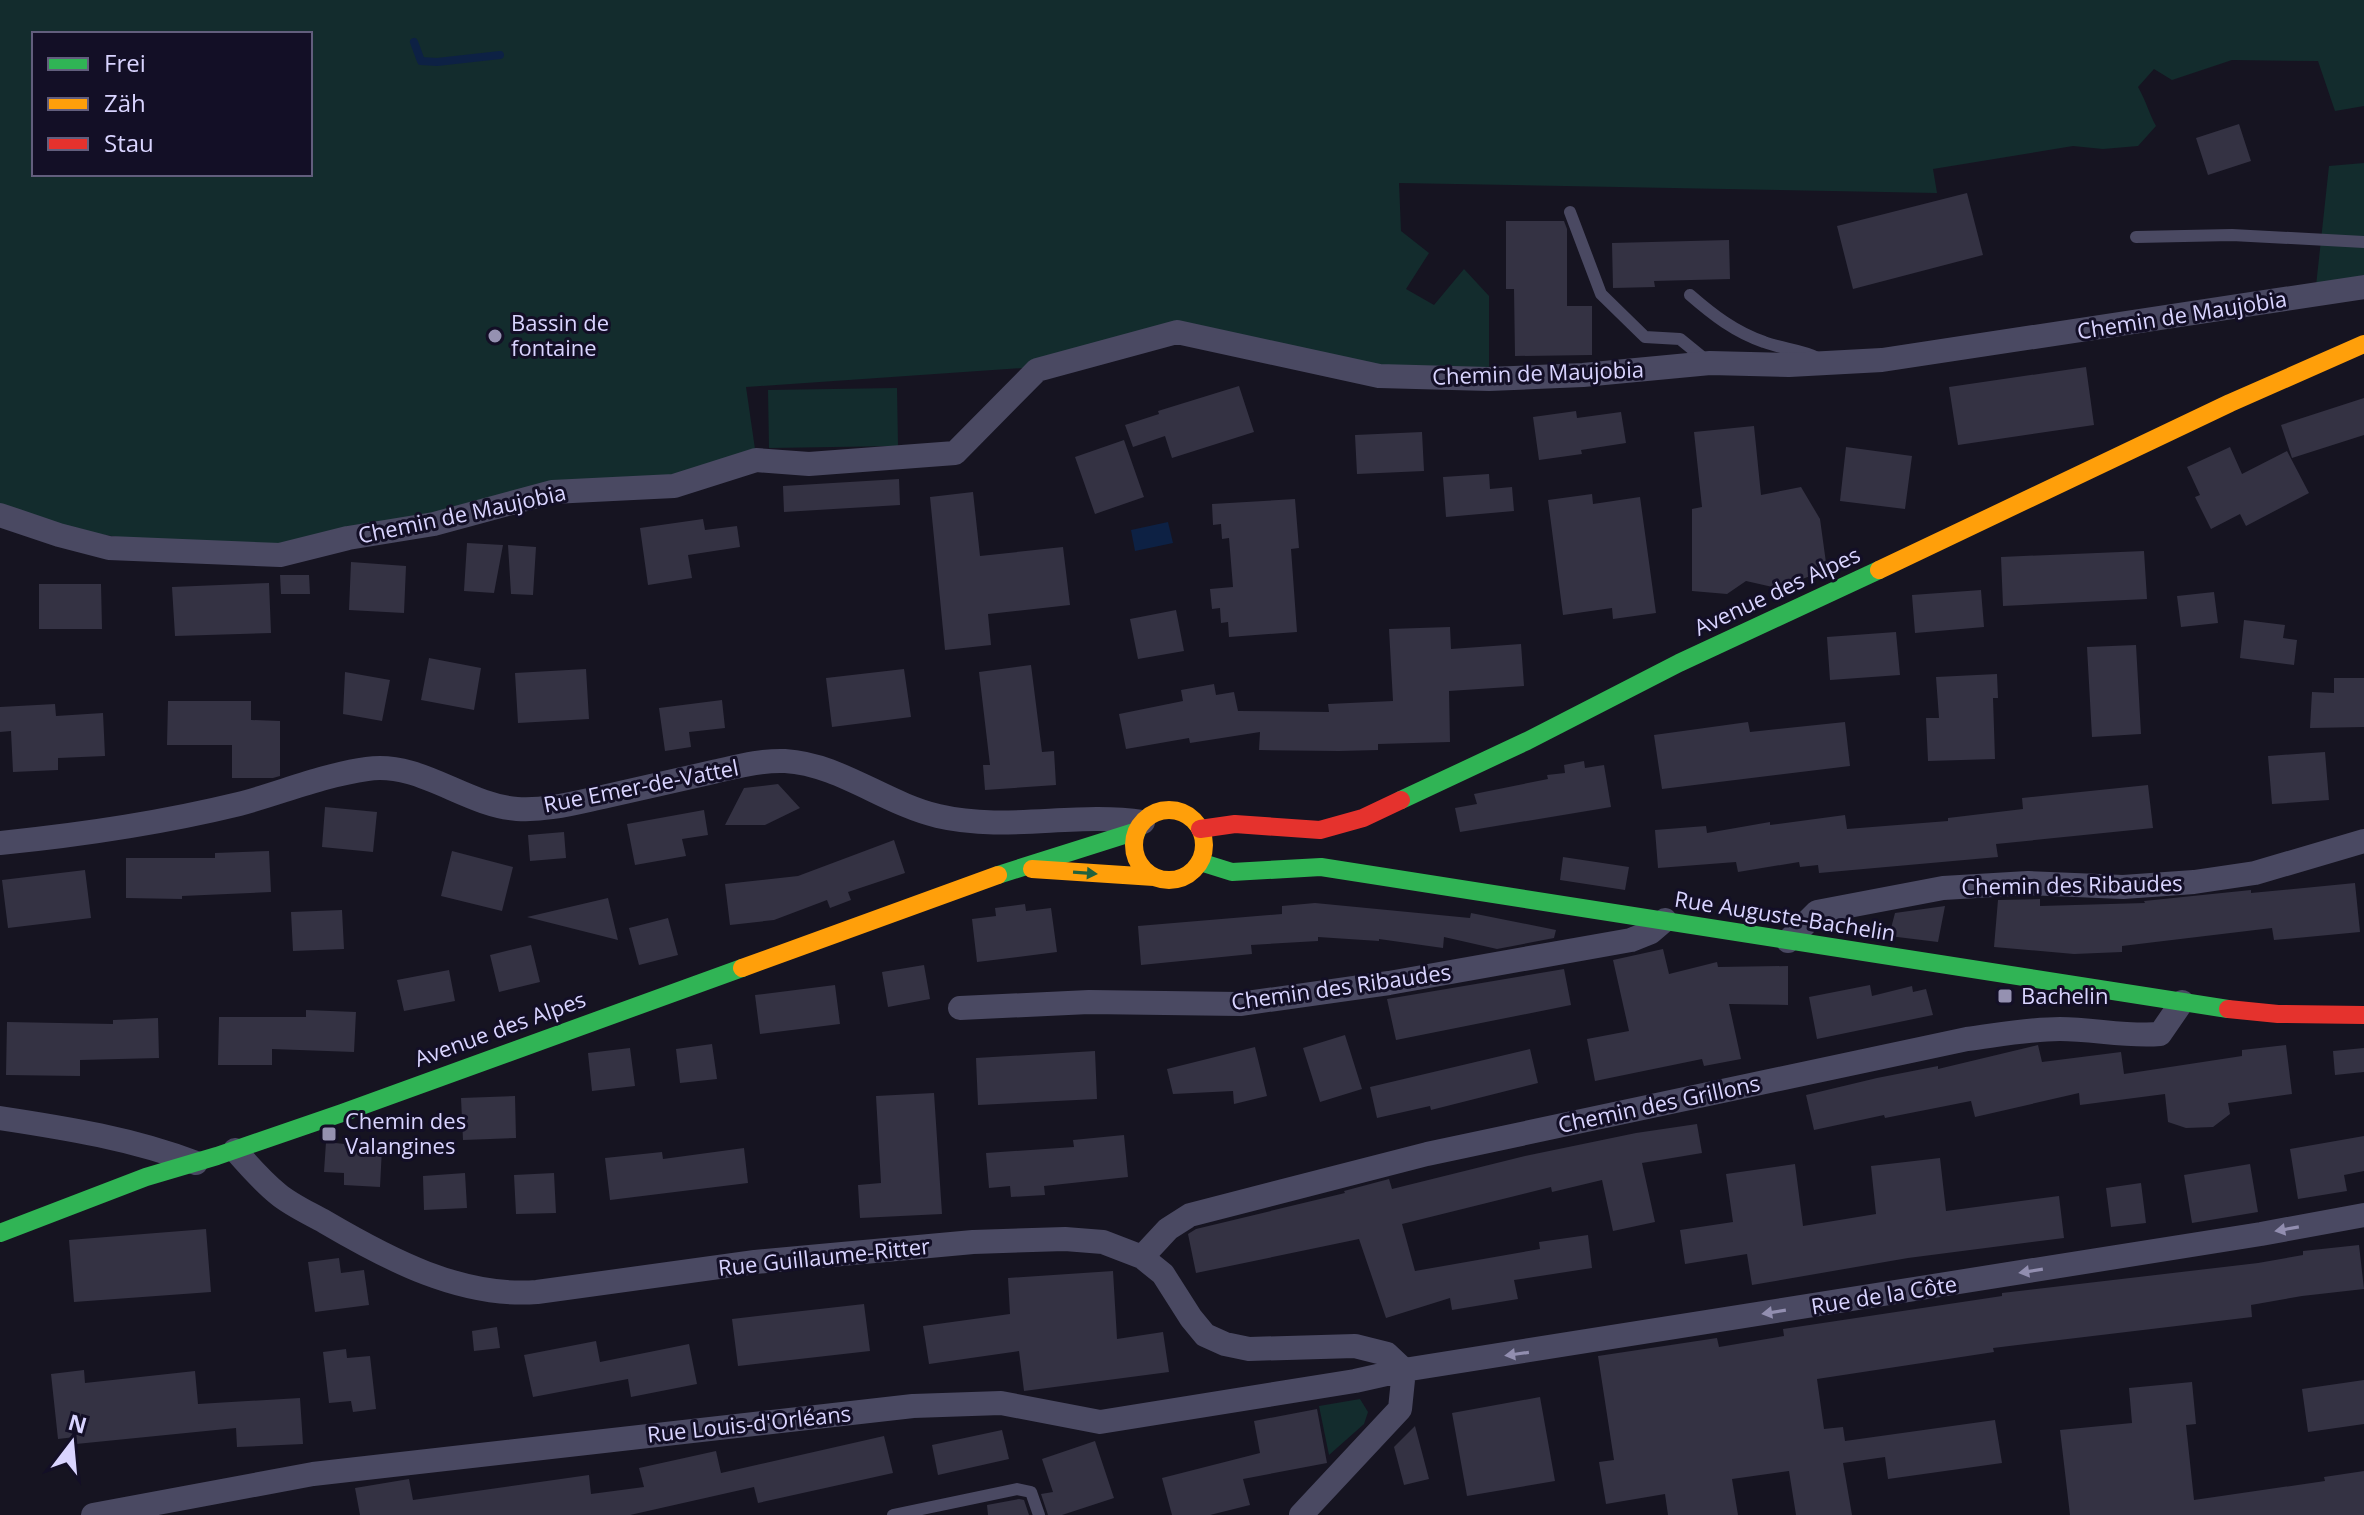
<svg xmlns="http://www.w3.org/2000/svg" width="2364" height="1515" font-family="'Open Sans',sans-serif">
  <rect width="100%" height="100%" fill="#161421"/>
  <path fill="#132c2d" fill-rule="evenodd" d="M0 0H2364V106L2335 111 2318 61 2232 60 2172 80 2154 69 2138 87C2146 101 2149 113 2156 126L2138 146 2103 149 2073 146 1933 169 1937 193 1399 183 1401 231 1429 253 1406 289 1434 305 1464 269 1489 296V376L1379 373 1176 328 1037 367 746 387 756 456 674 483 287 544H164L46 526 0 510ZM34 34H310V174H34Z
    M2364 163V275L2316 286 2329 166Z
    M897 388 898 446 769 448 768 390Z
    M1360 1399 1368 1412 1364 1424 1329 1455 1319 1406Z"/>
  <path fill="#0d2144" d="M1168 522 1173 543 1135 551 1131 530Z"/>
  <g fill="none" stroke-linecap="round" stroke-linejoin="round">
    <path stroke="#0d2144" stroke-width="8" d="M414 42 421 61 437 62 500 55"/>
  </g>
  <path fill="#343243" d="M2239 124 2251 161 2208 175 2196 138Z
    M1967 193 1983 255 1853 289 1837 226Z
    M1506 221H1564L1567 229V306H1592V355L1515 356 1514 289H1506Z
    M1729 240 1730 279 1654 281 1655 287 1613 288 1612 243Z
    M2086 367 2094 425 1958 445 1949 387Z
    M1239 386 1254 432 1172 458 1165 436 1133 447 1125 425 1159 414 1158 411Z
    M2364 398V435L2292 458 2281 425Z
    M1576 411 1577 418 1621 412 1626 443 1581 450 1582 454 1539 460 1533 417Z
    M1754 426 1761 495 1801 487 1820 519 1827 570 1777 588 1746 581 1727 594 1692 591V509L1702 507 1694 432Z
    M1422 432 1424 471 1357 474 1355 435Z
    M1124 440 1144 497 1095 514 1075 457Z
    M1846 447 1912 456 1905 509 1840 501Z
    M2230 447 2242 474 2287 451 2309 493 2246 526 2240 514 2211 529 2195 497 2200 495 2187 467Z
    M1489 474 1490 489 1512 487 1514 511 1446 517 1443 477Z
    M899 479 900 505 784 512 783 486Z
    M973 492 980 556 1063 547 1070 605 988 614 991 645 945 650 930 497Z
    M1592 494 1593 504 1640 497 1656 613 1613 619 1612 608 1563 615 1548 500Z
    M1295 499 1299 548 1291 549 1297 632 1229 637 1228 622 1221 623 1220 608 1212 609 1210 589 1233 587 1229 538 1222 539 1221 524 1213 525 1212 504Z
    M703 519 705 530 737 526 740 547 688 555 692 578 648 585 640 528Z
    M467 543 503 545 494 593 464 591Z
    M508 545 536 547 533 595 511 594Z
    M2144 551 2147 599 2003 606 2001 557Z
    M351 562 406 566 404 613 349 610Z
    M280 575H309L310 594H281Z
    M269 583 271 633 175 636 172 587Z
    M39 584H101L102 629H39Z
    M1981 590 1984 627 1915 633 1912 595Z
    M2214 592 2218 623 2181 627 2177 596Z
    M1176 610 1184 651 1138 659 1130 619Z
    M2244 620 2285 625 2283 638 2297 640 2294 665 2240 658Z
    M1450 627 1451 649 1521 644 1524 686 1449 691 1450 742 1378 744V750L1339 751 1259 750 1260 732 1190 743 1189 738 1126 749 1119 714 1183 701 1181 690 1214 684 1216 695 1234 692 1238 711 1329 712 1328 704 1393 701 1389 629Z
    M1896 632 1900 675 1830 680 1827 637Z
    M2136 645 2141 734 2092 737 2087 647Z
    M429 658 481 668 474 710 421 700Z
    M1031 665 1042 752 1054 751 1056 785 985 790 983 765H990L979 672Z
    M586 669 589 719 518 723 515 673Z
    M904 669 911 717 832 727 826 678Z
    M345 672 390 680 382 721 343 714Z
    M1997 674 1998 698H1993L1995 759 1928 761 1926 718H1939L1936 677Z
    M2334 678H2364V727L2310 728 2312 692 2334 693Z
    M722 700 725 728 689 732 691 747 665 751 659 708Z
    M168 701H251V720L280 721V776L273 778H232V745H167Z
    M55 704 56 716 103 713 105 756 58 758V770L13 772 11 731 0 732V707Z
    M1748 722 1750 732 1845 722 1850 766 1662 789 1654 735Z
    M2325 752 2329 800 2272 804 2268 756Z
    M1584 761 1585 768 1604 765 1611 807 1460 832 1455 808 1477 804 1474 794 1548 779 1547 775 1565 773 1564 765Z
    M778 784 800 808 765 825H725L744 788Z
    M2148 785 2153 828 1996 844 1998 857 1819 873 1818 865 1800 867 1799 862 1738 872 1736 862 1658 868 1655 830 1706 826 1707 833 1770 822V825L1845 815 1847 829 1948 821V818L2023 809 2022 798Z
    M325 807 377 812 373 852 322 847Z
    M704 810 708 835 682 839 686 856 635 865 627 824Z
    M564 832 566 858 530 861 528 835Z
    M894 840 905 873 848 892 851 900 830 908 827 900 774 920 730 925 725 884 798 876Z
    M269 851 271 892 182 896V899L126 898V858H215V853Z
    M452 851 513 867 502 911 441 896Z
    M1563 857 1629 867 1625 890 1560 880Z
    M85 870 91 918 8 928 2 880Z
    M2355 883 2360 932 2274 940 2272 928 2122 946V952L2074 954 1994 947 1998 900 2040 899V906L2145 903 2144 901 2251 890V893Z
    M608 898 618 940 527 917Z
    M1315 903 1470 918 1471 913 1556 930 1554 938 1497 949 1444 937 1443 948 1379 939V941L1318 937V941L1251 945 1252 954 1141 965 1138 926 1282 914V906Z
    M1025 904 1026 911 1051 908 1057 952 977 962 972 919 996 916 995 908Z
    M1945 906 1938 942 1889 936 1895 913Z
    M342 910 344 949 293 951 291 912Z
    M668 918 678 955 639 965 629 928Z
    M531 945 540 982 499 992 490 955Z
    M1663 949 1669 974 1717 962 1718 967 1788 966V1005L1729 1004 1741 1059 1704 1066 1702 1059 1595 1081 1587 1039 1629 1031 1613 960Z
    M924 965 930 999 888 1007 882 972Z
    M1564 969 1571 1005 1396 1040 1387 999Z
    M449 970 455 1001 404 1011 397 980Z
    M835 985 840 1024 760 1034 755 995Z
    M1870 985 1872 996 1912 986 1913 992 1926 989 1933 1015 1817 1039 1809 997Z
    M306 1010 356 1012 354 1052 272 1049V1065H218L219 1017H306Z
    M158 1018 159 1058 80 1060V1076L6 1075 7 1022 113 1024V1020Z
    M1345 1035 1362 1089 1320 1102 1303 1048Z
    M712 1044 717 1079 680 1083 676 1049Z
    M2038 1045 2042 1062 2121 1052 2124 1074 2242 1056V1050L2286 1045 2292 1094 2228 1103 2230 1114 2213 1127 2186 1128 2168 1122 2165 1094 2080 1105 2079 1093 1975 1117 1971 1101 1885 1118 1884 1115 1814 1130 1806 1095 1877 1078 1938 1066V1069Z
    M1255 1047 1267 1096 1234 1104 1233 1091 1173 1094 1167 1069Z
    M630 1048 635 1086 592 1091 588 1053Z
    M2364 1048V1072L2335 1075 2333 1051Z
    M1530 1049 1538 1083 1431 1110 1430 1106 1377 1118 1370 1087Z
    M1095 1051 1097 1099 978 1105 976 1058Z
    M934 1093 942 1214 860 1218 858 1185 881 1183 876 1096Z
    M515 1096 516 1138 463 1140 461 1098Z
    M1697 1124 1702 1153 1642 1163 1655 1222 1613 1231 1602 1180 1552 1192 1551 1187 1402 1224 1415 1271 1540 1249 1539 1242 1588 1235 1592 1268 1514 1280 1518 1299 1452 1310 1450 1298 1386 1318 1359 1239 1196 1273 1188 1234 1196 1229 1345 1193 1344 1191 1389 1179 1392 1189 1525 1156 1636 1133Z
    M1124 1135 1128 1177 1044 1186 1045 1195 1011 1197 1010 1186 989 1188 986 1153 1074 1147 1073 1140Z
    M2364 1136V1171L2344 1175 2347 1191 2298 1199 2290 1149Z
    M326 1142 382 1148 380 1187 344 1185V1173L324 1172Z
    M744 1148 748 1183 610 1200 605 1158 662 1152 663 1159Z
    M1940 1158 1946 1211 2059 1196 2064 1238 1908 1258 1752 1285 1747 1254 1685 1264 1680 1230 1733 1222 1726 1174 1795 1164 1803 1226 1876 1214 1871 1166Z
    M2250 1164 2258 1212 2192 1223 2184 1175Z
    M465 1173 467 1208 424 1210 423 1176Z
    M554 1173 556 1213 516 1214 514 1175Z
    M2141 1183 2146 1223 2111 1227 2106 1188Z
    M206 1229 211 1292 74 1302 69 1240Z
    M2359 1245 2364 1289 2302 1296 2251 1305 2252 1317 1993 1348 1994 1352 1817 1379 1824 1429 1843 1427 1845 1441 1995 1420 2002 1463 1888 1479 1885 1457 1843 1463 1852 1515H1796L1789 1471 1732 1479 1738 1515H1668L1665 1494 1606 1504 1599 1462 1614 1460 1598 1356 1717 1338 1719 1347 1784 1336 1783 1329 2002 1296V1293L2258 1263 2303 1255V1251Z
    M339 1258 341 1273 364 1270 369 1305 315 1312 308 1262Z
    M1113 1271 1117 1339 1163 1332 1169 1372 1024 1391 1019 1351 929 1364 923 1326 1010 1314 1008 1278Z
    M864 1304 870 1351 738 1366 732 1319Z
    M497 1327 500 1348 474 1351 472 1331Z
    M596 1341 600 1362 689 1344 697 1384 631 1397 628 1379 533 1397 524 1355Z
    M346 1349 347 1358 370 1356 376 1409 353 1412 351 1401 329 1403 323 1352Z
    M84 1370 85 1383 195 1371 198 1404 300 1398 303 1444 237 1447 236 1428 76 1444 75 1437 58 1439 51 1374Z
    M2364 1380V1424L2308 1432 2302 1389Z
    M2192 1382 2196 1424 2186 1425 2194 1500 2325 1481 2324 1477 2364 1471V1515H2070L2060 1430 2132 1423 2129 1388Z
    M1540 1397 1555 1481 1467 1496 1452 1413Z
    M1317 1409 1327 1463 1243 1479 1250 1505 1210 1515H1172L1162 1478 1260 1453 1254 1421Z
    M1415 1426 1429 1479 1404 1485 1394 1447Z
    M1002 1430 1009 1459 938 1475 932 1445Z
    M884 1436 893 1473 758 1503 754 1487 630 1515H360L355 1488 409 1479 413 1500 589 1475 591 1494 644 1487 639 1468 716 1451 721 1473Z
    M1095 1441 1114 1498 1062 1515H1048L1041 1494 1053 1492 1042 1459Z
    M1019 1499 1024 1500 1029 1515H988L987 1505Z"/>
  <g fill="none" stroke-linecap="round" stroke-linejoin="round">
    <path stroke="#4a4962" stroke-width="12" d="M1570 212 1601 294 1645 337 1680 339 1707 361
      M2136 237 2232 235 2364 242
      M1690 295C1713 315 1735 332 1764 342 1782 349 1800 349 1818 358
      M893 1515 1017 1489 1031 1492 1039 1515"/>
    <path stroke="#4a4962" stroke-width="24" d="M0 515 59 535 109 548 280 555 348 538 434 524 552 492 674 486 756 460 809 464 955 453 1037 370 1177 332 1379 376 1489 379 1583 375 1710 363 1789 365 1882 360 2364 287
      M0 843C80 835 161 823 239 804 281 793 323 775 367 769 420 761 465 805 517 809 547 811 578 802 607 796 642 788 678 780 713 772 736 767 761 760 785 761 839 764 886 804 938 816 1006 832 1075 812 1143 822
      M1788 941 1817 912 1943 888 2028 883 2123 887 2194 882 2255 873 2364 841
      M960 1008 1089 1002 1240 1004 1389 983 1631 940 1651 932 1665 920
      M0 1118C66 1128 134 1139 196 1163
      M235 1150C248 1165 262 1181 278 1194 291 1205 309 1213 325 1222 388 1259 461 1298 537 1292L755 1262 973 1242 1065 1239 1103 1242 1142 1257 1163 1274 1191 1318 1205 1335 1225 1344 1249 1349 1355 1346 1387 1354 1404 1370
      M1142 1257 1168 1229 1190 1215 1427 1154 1967 1039C1998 1035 2029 1029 2060 1029 2094 1029 2126 1037 2160 1034L2182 1002
      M93 1515 313 1474 913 1406 1001 1403 1100 1422 1355 1381 1404 1370 2261 1234 2364 1215
      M1301 1515 1400 1409 1404 1370"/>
    <path stroke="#30b455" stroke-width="18" d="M1401 800 1527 741 1679 663 1879 570
      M1200 862 1232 872 1321 867 2228 1009
      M998 875 1137 831
      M0 1233 146 1177 217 1156 342 1113 742 968"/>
    <path stroke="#ff9f0a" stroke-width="18" d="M1879 570 2230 403 2364 344
      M1134 845a35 35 0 1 1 70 0a35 35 0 1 1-70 0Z
      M1032 869 1154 877
      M742 968 998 875"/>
    <path stroke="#e5322d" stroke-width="18" d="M1200 829 1235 824 1320 830 1363 818 1401 800
      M2228 1009 2278 1014 2364 1015"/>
  </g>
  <defs><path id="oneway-solid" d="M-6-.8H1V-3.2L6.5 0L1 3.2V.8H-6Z" transform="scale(2)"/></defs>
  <use fill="#22623e" href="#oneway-solid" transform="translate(1085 873) rotate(4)"/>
  <g fill="#928eb0">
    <use href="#oneway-solid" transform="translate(2287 1229) rotate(170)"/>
    <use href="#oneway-solid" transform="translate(2031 1271) rotate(171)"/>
    <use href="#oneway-solid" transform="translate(1774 1312) rotate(171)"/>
    <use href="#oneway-solid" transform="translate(1517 1354) rotate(172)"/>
  </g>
  <g fill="#9591b1" stroke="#130f26" stroke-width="3">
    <circle cx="495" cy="336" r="8"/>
    <rect x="1997" y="988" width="16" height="16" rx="4"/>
    <rect x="321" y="1126" width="16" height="16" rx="4"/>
  </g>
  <g text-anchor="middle" stroke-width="6" stroke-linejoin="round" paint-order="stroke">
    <g font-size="22" fill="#d9d4ff" stroke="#130f26">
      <text transform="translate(2182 315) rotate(-9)" y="8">Chemin de Maujobia</text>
      <text transform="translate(1538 373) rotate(-2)" y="8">Chemin de Maujobia</text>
      <text transform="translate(462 514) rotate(-12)" y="8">Chemin de Maujobia</text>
      <text transform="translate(1777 591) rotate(-25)" y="8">Avenue des Alpes</text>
      <text transform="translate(641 786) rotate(-11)" y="8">Rue Emer-de-Vattel</text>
      <text transform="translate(2072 885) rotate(-1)" y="8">Chemin des Ribaudes</text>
      <text transform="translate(1785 916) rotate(9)" y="8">Rue Auguste-Bachelin</text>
      <text transform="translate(1341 987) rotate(-8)" y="8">Chemin des Ribaudes</text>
      <text transform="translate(500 1029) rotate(-20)" y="8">Avenue des Alpes</text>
      <text transform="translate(1659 1104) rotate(-12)" y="8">Chemin des Grillons</text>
      <text transform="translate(824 1257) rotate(-6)" y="8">Rue Guillaume-Ritter</text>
      <text transform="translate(1884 1295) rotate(-9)" y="8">Rue de la Côte</text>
      <text transform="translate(749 1424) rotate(-6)" y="8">Rue Louis-d'Orléans</text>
    </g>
    <g font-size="22" fill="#d9d4ff" stroke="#130f26" text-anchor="start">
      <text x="511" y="331">Bassin de<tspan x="511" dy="25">fontaine</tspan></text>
      <text x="2021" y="1004">Bachelin</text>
      <text x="345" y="1129">Chemin des<tspan x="345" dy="25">Valangines</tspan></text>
    </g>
  </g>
  <rect x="32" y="32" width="280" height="144" fill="#130f26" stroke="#625e7d" stroke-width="2"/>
  <rect x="48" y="58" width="40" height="12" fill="#30b455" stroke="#625e7d" stroke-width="2"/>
  <text x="104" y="72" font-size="24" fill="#d9d4ff">Frei</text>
  <rect x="48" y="98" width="40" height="12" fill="#ff9f0a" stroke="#625e7d" stroke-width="2"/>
  <text x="104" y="112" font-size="24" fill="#d9d4ff">Zäh</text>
  <rect x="48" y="138" width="40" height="12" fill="#e5322d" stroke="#625e7d" stroke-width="2"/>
  <text x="104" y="152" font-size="24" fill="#d9d4ff">Stau</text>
  <g transform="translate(72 1443) rotate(16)" stroke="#130f26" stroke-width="6" paint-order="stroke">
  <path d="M0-6L14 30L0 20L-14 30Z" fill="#d9d4ff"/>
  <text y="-12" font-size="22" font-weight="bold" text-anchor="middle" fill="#d9d4ff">N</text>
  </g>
</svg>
